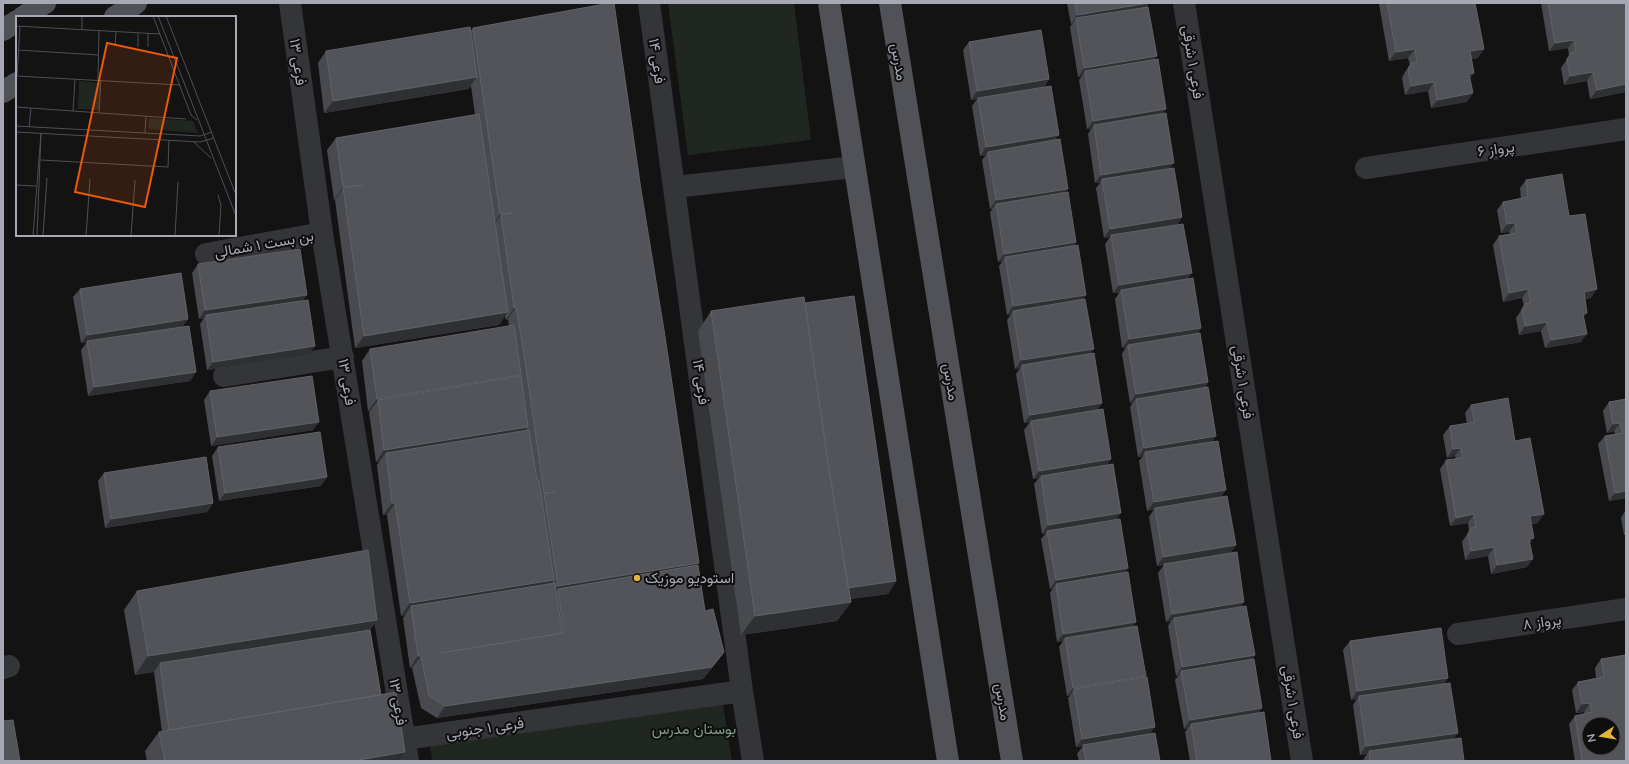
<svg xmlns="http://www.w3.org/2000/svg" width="1629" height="764" font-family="Mulish,Vazirmatn,sans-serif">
  <rect width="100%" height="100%" fill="#131314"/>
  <path fill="#202721" d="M668 3H794L811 140 688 155Z
    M721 692 732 761H432L429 736Z"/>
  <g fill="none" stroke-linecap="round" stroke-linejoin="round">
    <path stroke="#343539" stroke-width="22" d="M290 3 322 233 408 761
      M649 3 742 691 753 761
      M1184 3 1302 761
      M1366 168 1626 129
      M675 187 854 167
      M206 254 322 233
      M224 376 343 357
      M1458 634 1626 609
      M3 668 9 666
      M404 739 742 691"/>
    <path stroke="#515258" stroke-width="22" d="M829 3 948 761
      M890 3 1012 761
      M23 17 45 3
      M115 17 136 3
      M3 30 17 21
      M3 92 17 83"/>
  </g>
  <path fill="#494a4f" d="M1067 3H1149L1147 7 1154 60 1166 109 1162 114 1170 168 1182 217 1177 225 1187 279 1201 328 1197 334 1208 382 1205 388 1221 497 1236 545 1230 553 1241 607 1255 655 1252 659 1259 712 1271 761H1190L1185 732 1188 728 1184 729 1175 680 1178 676H1176L1168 626 1171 621 1166 622 1158 573 1164 565 1157 566 1149 517 1154 509 1147 511 1139 461 1143 456 1138 457 1130 407 1133 402 1130 403 1122 354 1126 347 1122 348 1115 299 1119 293H1113L1105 244 1110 237 1104 238 1096 188 1100 183H1095L1088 134 1091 129H1087L1079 80 1082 76 1078 77 1070 27 1072 24H1071Z
    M1380 3H1475L1478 58 1471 59 1470 78 1467 102 1431 108 1428 91 1405 95 1402 78 1405 72 1410 65 1408 58 1389 61 1379 4Z
    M1541 3H1626V92L1590 99 1587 81 1564 85 1561 68 1569 56 1568 48 1549 51Z
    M473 28 641 190 697 565 705 611 724 652 715 664 703 679 437 718 421 708 412 668H410L403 618 405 615 401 616 387 515H383L377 465 379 462H376L369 412 370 411H368L362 361 370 349 509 326 508 319 506 320 505 316 499 325 355 348 335 200H334L327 150 336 138 475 115 471 86 468 89 324 113 318 63 326 51 470 32Z
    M969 42 1049 79 1044 87 1065 193 1076 242 1074 246 1086 295 1082 300 1090 354 1102 403 1097 410 1111 459 1107 465 1117 519 1128 568 1125 573 1136 622 1132 627 1144 678 1155 727 1149 734 1160 761H1079L1077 754 1083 746 1076 747 1068 698 1070 696H1067L1059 647 1063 641 1057 642 1050 593 1053 588 1050 589 1041 539 1046 533 1042 534 1034 484 1039 478 1033 479 1024 430 1030 422 1024 423 1016 374 1020 368 1015 369 1007 320 1011 314 1007 315 999 266 1002 262H998L990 213 992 209H990L982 160 986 155 980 156 972 106 977 99 971 100 963 50Z
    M1526 180 1569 216 1591 298 1585 299 1584 318 1581 342 1545 348 1541 331 1519 335 1516 318 1524 306 1522 298 1503 302 1493 245 1499 236 1510 234 1509 232 1501 233 1497 210 1503 202 1521 199 1520 188Z
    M198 264 303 301 309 355 207 370 200 324 204 318 199 319 192 273Z
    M80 289 183 327 196 372 190 381 88 396 81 350 87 342 81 343 73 297Z
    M805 303 896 581 888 594 850 599 851 602 837 621 741 635 698 331 711 311Z
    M210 391 313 430 211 446 204 400Z
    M1626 399V498L1609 501 1598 444 1605 436 1615 434 1614 431 1607 433 1603 411 1609 402Z
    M1471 405 1515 441 1538 523 1531 524 1530 543 1527 567 1491 574 1488 556 1465 560 1462 542 1469 531 1468 523 1450 526 1440 469 1446 460 1456 459 1455 456 1447 458 1443 435 1450 426 1467 424 1465 413Z
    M218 447 321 486 219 501 212 456Z
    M104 473 213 503 207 512 105 528 98 481Z
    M1626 509V535H1624L1621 518Z
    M137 591 377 620 370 630 381 695 405 752 399 761H147L145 751 159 732H162L154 672 135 675 124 610Z
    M1350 641 1448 678 1444 684 1453 739 1464 761H1363V760L1367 754 1360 755 1353 705 1357 699 1351 700 1343 650Z
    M1601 659 1626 761H1575L1569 724 1575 716 1585 714 1584 712 1576 713 1572 690 1578 682 1596 678 1595 668Z"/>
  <path fill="#2f3033" d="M1149 3 1143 12 1076 18 1072 24H1071L1077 15Z
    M1574 40 1568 48 1549 51 1555 43Z
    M1415 49 1408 58 1389 61 1396 52Z
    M1484 49 1478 58 1464 60 1470 51Z
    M1157 56 1150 65 1085 71 1082 76 1078 77 1084 68Z
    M1593 72 1587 81 1564 85 1570 76Z
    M1474 73 1468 81 1469 74Z
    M477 77 468 89 324 113 333 101Z
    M1049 79 1043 88 978 98 977 99 971 100 977 91Z
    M1434 82 1428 91 1405 95 1411 86Z
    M1626 84V92L1590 99 1597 90Z
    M1473 93 1467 102 1431 108 1437 100Z
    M1166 109 1160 118 1094 125 1091 129H1087L1093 121Z
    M1059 135 1052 144 988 152 986 155 980 156 986 147Z
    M1174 163 1168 171 1102 179 1100 183H1095L1101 175Z
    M362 185 343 188 335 200H334L343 187Z
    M1068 189 1062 197 996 204 992 209H990L996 200Z
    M512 213 501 215 493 226H492L500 214Z
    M1182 217 1176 226 1111 235 1110 237 1104 238 1110 229Z
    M1515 223 1509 232 1501 233 1507 224Z
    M1076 242 1070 250 1005 257 1002 262H998L1004 254Z
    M1192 273 1185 282 1121 290 1119 293H1113L1119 285Z
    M1528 289 1522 298 1503 302 1509 293Z
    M1597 289 1591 298 1577 300 1584 292Z
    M307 295 301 304 206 315 204 318 199 319 205 310Z
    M1086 295 1079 303 1013 311 1011 314 1007 315 1013 306Z
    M516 307 508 319 506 320 514 308Z
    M508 312 499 325 355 348 364 336Z
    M1587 313 1581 321 1583 314Z
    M188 319 182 328 87 341V342L81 343 87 335Z
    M1547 322 1541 331 1519 335 1525 326Z
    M1201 328 1195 336 1128 345 1126 347 1122 348 1129 339Z
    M1587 334 1581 342 1545 348 1551 340Z
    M315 346 309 355 207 370 213 362Z
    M1094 349 1088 357 1022 365 1020 368 1015 369 1021 360Z
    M196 372 190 381 88 396 94 387Z
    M521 375 513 387 378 400 370 411H368L377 399Z
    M1208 382 1202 391 1136 399 1133 402 1130 403 1136 394Z
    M1102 403 1096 412 1031 421 1030 422 1024 423 1030 415Z
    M319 422 313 430 211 446 217 437Z
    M1620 423 1614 431 1607 433 1613 424Z
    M528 427 520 439 386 453 379 462H376L384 450Z
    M1216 436 1210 445 1145 452 1143 456 1138 457 1144 448Z
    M1461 448 1455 456 1447 458 1453 449Z
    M1111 459 1105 468 1041 476 1039 478 1033 479 1039 471Z
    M327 477 321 486 219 501 225 493Z
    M1226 490 1220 499 1155 508 1154 509 1147 511 1154 502Z
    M1626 491V498L1609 501 1615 493Z
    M213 503 207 512 105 528 111 519Z
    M392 503H395L387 515H383Z
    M1121 513 1115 522 1047 531 1046 533 1042 534 1048 525Z
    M1474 514 1468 523 1450 526 1456 518Z
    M1544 514 1538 523 1524 525 1530 516Z
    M1534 538 1528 546 1529 539Z
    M1236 545 1230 554 1157 566 1163 557Z
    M1494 547 1488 556 1465 560 1471 551Z
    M1533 559 1527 567 1491 574 1497 565Z
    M699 563 690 575 558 589 551 598 549 599 558 586Z
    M1128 568 1122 577 1056 584 1053 588 1050 589 1056 580Z
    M554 580 545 592 411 606 405 615 401 616 410 603Z
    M896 581 888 594 834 601 843 589Z
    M851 602 837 621 741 635 755 616Z
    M1244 602 1238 611 1174 618 1171 621 1166 622 1172 614Z
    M377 620 364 639 160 663 154 672 135 675 148 656Z
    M1136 622 1130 631 1065 638 1063 641 1057 642 1063 634Z
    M562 633 553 645 441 653Z
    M724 652 715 664 703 679 437 718 445 706Z
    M1255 655 1249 664 1181 671 1178 676H1176L1182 667Z
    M418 656H421L412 668H410Z
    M1146 676 1140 684 1074 689 1070 696H1067L1073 688Z
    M1448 678 1442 687 1359 696 1357 699 1351 700 1357 691Z
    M1590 703 1584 712 1576 713 1582 704Z
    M1262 708 1256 717 1191 724 1188 728 1184 729 1190 720Z
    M1155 727 1148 736 1083 745V746L1076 747 1082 739Z
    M1458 733 1452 742 1369 751 1367 754 1360 755 1366 746Z
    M405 752 399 761H353Z"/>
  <path fill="#53545a" stroke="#606268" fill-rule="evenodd" d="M610 3H614L641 190 664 330 699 563 558 586 544 494 555 492 544 493 524 354 516 307 514 308 501 215 512 213 500 214 473 28Z
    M1075 3H1149L1077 15Z
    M1387 3H1475L1484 49 1470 51 1474 73 1469 74 1473 93 1437 100 1434 82 1411 86 1408 69 1411 63 1417 62 1415 49 1396 52Z
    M1548 3H1626V84L1597 90 1593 72 1570 76 1567 59 1571 53 1576 52 1574 40 1555 43Z
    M1148 7 1157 56 1084 68 1076 18Z
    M470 27 477 77 333 101 326 51Z
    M1041 30 1049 79 977 91 969 42Z
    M1158 59 1166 109 1093 121 1085 71Z
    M1051 86 1059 135 986 147 978 98Z
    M1166 113 1174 163 1101 175 1094 125Z
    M479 114 508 312 364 336 343 188 362 185 343 187 336 138Z
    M1060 139 1068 189 996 200 988 152Z
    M1174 168 1182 217 1110 229 1102 179Z
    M1562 174 1569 216 1585 214 1597 289 1584 292 1587 313 1583 314 1587 334 1551 340 1547 322 1525 326 1522 309 1525 304 1531 302 1528 289 1509 293 1499 236 1517 233 1515 223 1507 224 1503 202 1528 197 1526 180Z
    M1068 192 1076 242 1004 254 996 204Z
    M1183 224 1192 273 1119 285 1111 235Z
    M1078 245 1086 295 1013 306 1005 257Z
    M300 249 307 295 205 310 198 264Z
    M181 273 188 319 87 335 80 289Z
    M1193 278 1201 328 1129 339 1121 290Z
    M854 296 896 581 848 588 827 456 805 303Z
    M804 297 827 456 851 602 755 616 711 311Z
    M1085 299 1094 349 1021 360 1013 311Z
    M308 300 315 346 213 362 206 315Z
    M514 325 521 375 377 399 370 349Z
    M189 326 196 372 94 387 87 341Z
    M1200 333 1208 382 1136 394 1128 345Z
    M1094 353 1102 403 1030 415 1022 365Z
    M312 376 319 422 217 437 210 391Z
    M521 376 528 427 384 450 378 400Z
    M1208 387 1216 436 1144 448 1136 399Z
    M1508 398 1515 441 1530 438 1544 514 1530 516 1534 538 1529 539 1533 559 1497 565 1494 547 1471 551 1468 534 1471 528 1476 527 1474 514 1456 518 1446 460 1463 458 1461 448 1453 449 1450 426 1475 422 1471 405Z
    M1626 399V491L1615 493 1605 436 1623 433 1620 423 1613 424 1609 402Z
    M1103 409 1111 459 1039 471 1031 421Z
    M529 430 537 480H539L554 580 410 603 395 503H392L386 453Z
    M320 432 327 477 225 493 218 447Z
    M1218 441 1226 490 1154 502 1145 452Z
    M206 457 213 503 111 519 104 473Z
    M1113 464 1121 513 1048 525 1041 476Z
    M1227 496 1236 545 1163 557 1155 508Z
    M1120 519 1128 568 1056 580 1047 531Z
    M368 550 377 620 148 656 137 591Z
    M1237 552 1244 602 1172 614 1164 564Z
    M698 565 705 611 713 609 724 652 712 667 445 706 429 696 421 656H418L411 606 555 583 562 633 441 653 564 633 558 589Z
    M1128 572 1136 622 1063 634 1056 584Z
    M1246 606 1255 655 1182 667 1174 618Z
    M1137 626 1146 676 1073 688 1065 638Z
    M1441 628 1448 678 1357 691 1350 641Z
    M370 630 381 695 169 730 160 663Z
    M1626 655V761H1582L1575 716 1592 712 1590 703 1582 704 1578 682 1604 677 1601 659ZM1589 724H1613V748H1589Z
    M1254 659 1262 708 1190 720 1181 671Z
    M1147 677 1155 727 1082 739 1074 689Z
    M1450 683 1458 733 1366 746 1359 696Z
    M396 692 405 752 353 761H165L159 732Z
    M1264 712 1271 761H1197L1191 724Z
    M13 720 20 761H3V721Z
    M1155 733 1160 761H1086L1083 745Z
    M1461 738 1464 761H1370L1369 751Z"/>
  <circle fill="#e1b33f" stroke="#0e0e0f" stroke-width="1.5" cx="637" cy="578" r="4"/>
  <g text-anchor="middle" stroke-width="4" stroke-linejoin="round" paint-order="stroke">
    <g font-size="15" fill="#a6a9b4" stroke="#0e0e0f">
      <text transform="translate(657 61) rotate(82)" y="5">فرعی ۱۴</text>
      <text transform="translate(298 62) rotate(82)" y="5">فرعی ۱۳</text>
      <text transform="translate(899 62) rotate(81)" y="5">مدرس</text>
      <text transform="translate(1193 62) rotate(81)" y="5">فرعی ۱ شرقی</text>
      <text transform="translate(1496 149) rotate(-8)" y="5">پرواز ۶</text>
      <text transform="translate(264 244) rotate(-10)" y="5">بن بست ۱ شمالی</text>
      <text transform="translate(347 382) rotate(81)" y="5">فرعی ۱۳</text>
      <text transform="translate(701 382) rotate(82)" y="5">فرعی ۱۴</text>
      <text transform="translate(951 382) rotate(81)" y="5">مدرس</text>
      <text transform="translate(1243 382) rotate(81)" y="5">فرعی ۱ شرقی</text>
      <text transform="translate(1542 622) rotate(-8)" y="5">پرواز ۸</text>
      <text transform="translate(398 702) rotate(81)" y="5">فرعی ۱۳</text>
      <text transform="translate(1003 702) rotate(81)" y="5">مدرس</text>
      <text transform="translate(1293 702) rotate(81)" y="5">فرعی ۱ شرقی</text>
      <text transform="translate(485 728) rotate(-8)" y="5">فرعی ۱ جنوبی</text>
    </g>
    <g font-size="15" fill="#a6a9b4" stroke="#0e0e0f" text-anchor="start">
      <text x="645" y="583">استودیو موزیک</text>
    </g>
    <g font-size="15" fill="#7e9d82" stroke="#0e0e0f">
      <text x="694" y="734">بوستان مدرس</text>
    </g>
  </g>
  <g transform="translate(16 16)">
    <rect width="220" height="220" fill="#131314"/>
    <path d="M63 65 85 67 83 94 62 93ZM133 102 177 105 182 117 132 113Z" fill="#202721"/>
    <path fill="none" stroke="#4e4f54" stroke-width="1" d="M137 0 175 99 181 104M142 0 220 200M150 0 220 179M0 10 144 18M66 14V0M99 30 100 16M122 31V17M132 31V17M2 34 83 39M0 60 164 69M1 60 4 10M82 64 83 15M0 91 170 103M57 95 59 63M83 96 85 64M0 110 184 120 196 116M13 111 15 92M0 116 184 126 198 122M129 117 130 100M178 126 195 142M25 144 152 151 153 124M0 169 20 170M202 179 205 189 203 220M17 220 25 117 21 220M27 220 31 162M70 220 74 163M115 220 119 164M159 220 162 166"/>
    <path fill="#e8590c" fill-opacity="0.15" stroke="#e8590c" stroke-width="2" d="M91 27 161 42 129 191 59 176Z"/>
    <rect width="220" height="220" fill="none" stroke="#a6a9b4" stroke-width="2"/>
  </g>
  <rect width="1629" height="764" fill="none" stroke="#a6a9b4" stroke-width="8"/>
  <g transform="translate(1601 736) rotate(258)"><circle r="19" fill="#0e0e0f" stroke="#4b4c51"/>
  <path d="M0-3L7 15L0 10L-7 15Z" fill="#e1b33f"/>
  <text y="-6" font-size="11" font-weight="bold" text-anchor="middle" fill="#a6a9b4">N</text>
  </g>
</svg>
